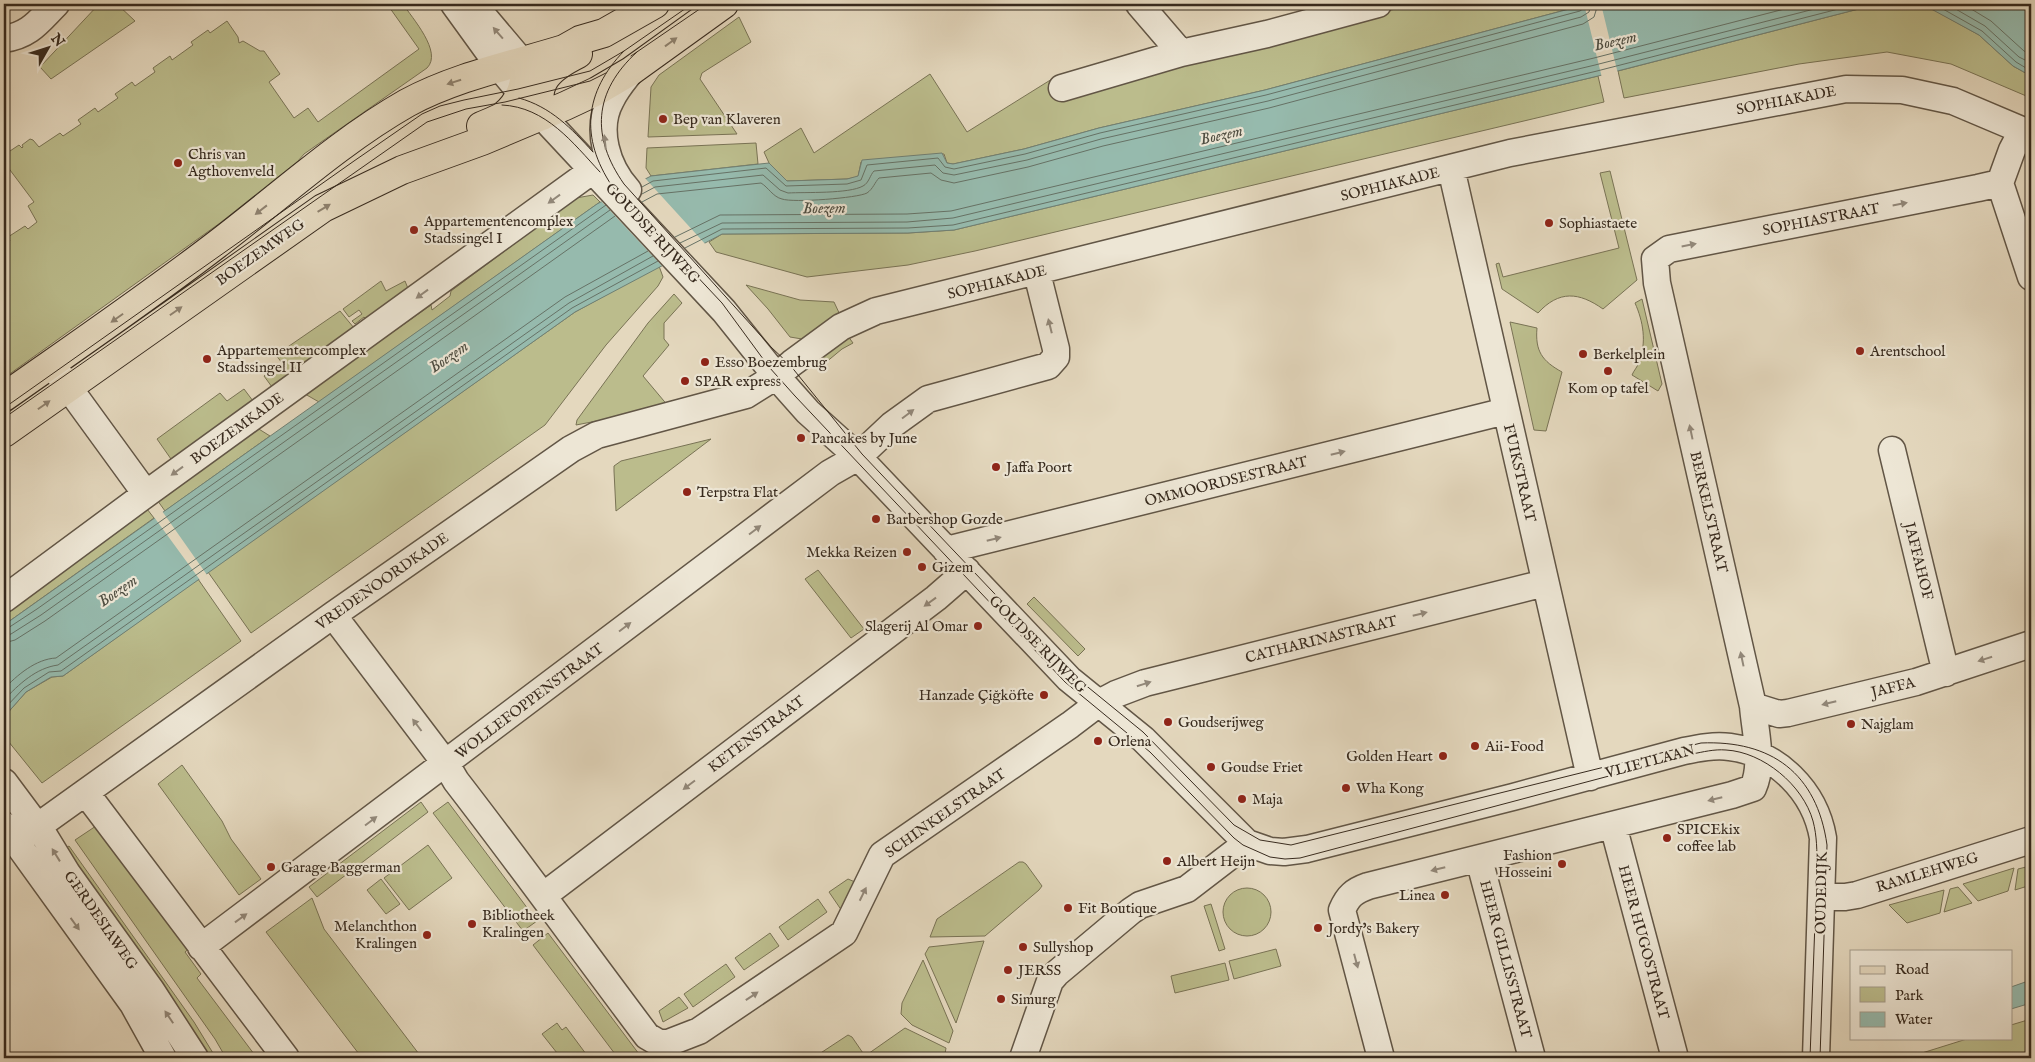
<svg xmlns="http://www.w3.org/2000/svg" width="2035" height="1062" font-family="'IM FELL English',serif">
  <rect width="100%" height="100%" fill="#e4d8be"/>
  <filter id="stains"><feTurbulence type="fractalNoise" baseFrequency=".004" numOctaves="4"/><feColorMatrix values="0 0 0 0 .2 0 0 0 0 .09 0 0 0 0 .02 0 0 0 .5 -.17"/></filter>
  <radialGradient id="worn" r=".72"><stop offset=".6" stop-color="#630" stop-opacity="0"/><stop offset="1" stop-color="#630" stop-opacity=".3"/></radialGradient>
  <path fill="#bbbc8c" stroke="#797355" d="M99 4H117L135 21 51 79 40 67Z
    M387 4H403C412 18 443 52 427 68L304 154 298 161 220 223 4 378V246L10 241 8 237 25 226 28 229 37 222 28 206 34 202 4 162V155L19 145 22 148 23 147 22 145 30 139 33 140 39 147 60 133 63 136 81 124 78 120 95 108 98 112 118 98 115 94 132 82 135 86 155 72 153 68 170 56 172 60 193 45 191 42 208 30 210 33 227 21 238 37 239 43 243 41 260 51H264L280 74 269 82 294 118 308 108 318 122 419 49Z
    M1416 4 1584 5 1265 90 1099 128 1024 149 953 164 947 163 944 154 861 162 858 177 847 179 787 181 769 163 764 152 801 128 814 153 930 74 967 132 1052 79 1071 90 1151 68Z
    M1878 4 1925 5 1979 35 2013 66 2031 76V98L1951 64 1887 52 1799 64 1624 98 1618 71Z
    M739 17 751 42 702 73 700 79 737 134 648 137 651 87 659 75Z
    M1598 76 1604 102 975 251 908 265 807 277 716 252 709 242 722 234 908 233 954 230Z
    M756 143 758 164 651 176 646 168 647 148Z
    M1610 171 1637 280 1603 309C1579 292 1559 290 1538 313L1502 289 1496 264 1499 263 1503 277 1619 248 1600 173Z
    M593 195 600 202 319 402 305 394 431 305 432 310 450 296 451 291 576 198Z
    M659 266 663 277 658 286 606 345 545 425 251 633 208 572 575 312Z
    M381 281 386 291 405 281 409 291 367 320 364 317 355 324 352 321 362 314 359 310 349 317 343 309Z
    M746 285 800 300 834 302 841 317 802 339 790 337 768 309Z
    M674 294 682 303 664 323V339L669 345 643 376 669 407 576 425 577 420 648 323Z
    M1642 299 1662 384 1658 391 1632 375C1634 370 1637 368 1639 362 1647 342 1643 321 1635 303Z
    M340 311 354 328 272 387 264 376 282 363 276 355Z
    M1510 322 1537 328C1535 351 1542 361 1562 372L1546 431 1534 430Z
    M845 332 853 343 842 349 819 368 816 364 817 359Z
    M244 389 253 401 171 459 157 439 220 393 227 401Z
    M254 426 270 436 165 511 155 497Z
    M711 439 616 511 614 471V466L621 461Z
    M144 505 154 518 4 625V605Z
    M818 570 864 629 851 638 805 579Z
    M198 579 241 641 42 783 4 736V717L26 692 52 677 63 676Z
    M1034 597 1085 649 1078 656 1027 604Z
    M182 765 222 821 231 839 261 879 239 895 158 784Z
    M421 802 428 812 317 897 309 887Z
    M448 802 537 921 523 931 433 813Z
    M99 824 191 947 185 952 201 974 197 978 257 1058H226L215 1039 75 840Z
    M428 845 452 878 409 910 384 878Z
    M69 846 194 1022 216 1058H204L60 852Z
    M1019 862H1023L1026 864 1042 886 1039 890 985 936 930 937 937 919Z
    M2026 867 2031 872V885L2015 890 2018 869Z
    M2014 868 2008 891 1978 901 1963 884Z
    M381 879 400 904 386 914 367 890Z
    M848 879 855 882 842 911 829 892Z
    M1958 887 1972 903 1944 912 1950 889Z
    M1223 912a24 24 0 1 1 48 0a24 24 0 1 1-48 0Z
    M1944 890 1940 913 1907 923 1889 905Z
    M312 898 324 929 422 1058H362L266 932Z
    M818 899 827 912 788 940 779 927Z
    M1211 904 1225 949 1219 951 1204 906Z
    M548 933 639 1054 634 1058H618L533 945Z
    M770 933 779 946 744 970 735 958Z
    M984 941 956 1023 925 954 929 947Z
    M1276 949 1281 966 1234 979 1229 961Z
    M923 960 953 1031 949 1043 912 1025 901 1014 902 1003Z
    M1225 963 1229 980 1175 993 1171 976Z
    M726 964 735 977 693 1007 684 994Z
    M679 997 688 1008 663 1022 659 1011Z
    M2031 1019V1058H1906L1970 1038H2011V1025Z
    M557 1023 562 1030 566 1027 589 1058H561L542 1034Z
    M905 1028 946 1048 945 1054 939 1058H813L848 1035 852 1037 865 1056Z"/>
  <path fill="#96baad" stroke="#708074" d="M1588 4H1878L1598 76 954 230 908 233 722 234 575 312 63 676 51 677 26 692 4 717V625L597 204 651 176 769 163 787 181 847 179 858 176 862 160 942 153 947 163 953 164 1024 149 1099 128 1265 90Z
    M1922 4H2031V76L2013 66 1979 35Z
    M2031 980V1003L2011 1009V987Z"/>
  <path fill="#e4d8be" d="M1584 4H1601L1618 74 1602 78Z
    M644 177 707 246 663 267 600 200Z
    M162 511 207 575 200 580 154 517Z"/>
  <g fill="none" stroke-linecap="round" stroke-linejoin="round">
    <path stroke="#667266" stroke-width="1" d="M1934 4 1982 31 2016 62 2031 71
      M1947 4 1985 26 2019 57 2031 63
      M1963 4 1991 21 2024 51 2031 55
      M642 187 653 181 766 168 786 186 847 184 861 180 867 165 938 158 945 167 954 169 1025 154 1100 133 1266 95 1580 11 1584 8V4
      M642 194 655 187 763 175 780 190 788 193C805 192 849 194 863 186 869 183 870 175 874 171L935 165 943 173 954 175 1027 160 1101 139 1268 101 1581 17 1589 12 1591 4
      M642 202 657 194 761 183C768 187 773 197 782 199 793 203 858 198 867 193 873 189 875 182 879 178L931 173 941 180 954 183 1028 167 1103 146 1269 108 1583 24 1594 17 1598 4
      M675 237 720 215 907 214 951 211 1594 58 1804 4
      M680 243 722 223 907 222 953 218 1595 65 1834 4
      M685 248 722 229 908 228 953 225 1597 71 1858 4
      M4 629 8 628 37 609 606 205
      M4 636 11 634 41 615 610 210
      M4 643 15 640 45 621 615 216
      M4 689C17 675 36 659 56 658L565 297 648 251
      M4 700C19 684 36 668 58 665L569 303 653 256
      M4 709 24 688 49 672 61 671 572 308 658 261"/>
    <defs>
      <path id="minor" d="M454 4 501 69 528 101 724 311 776 376 808 412 858 457 1069 679 1143 739 1247 843 1270 851 1284 852 1307 849 1513 797 1684 751C1699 748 1714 745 1730 747 1777 753 1815 791 1823 838L1816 1058
        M473 4 522 62
        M1139 4 1181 53
        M4 39C30 35 38 22 56 4
        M1062 88 1181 53 1267 34 1378 4
        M2022 131 2012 150 2000 183 2031 277
        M1451 168 1590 777
        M628 190C607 167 595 129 611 100 616 89 624 80 631 71
        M55 369 146 494
        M1892 450 1946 673
        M946 550 1506 411
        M4 599 146 494 593 170
        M333 615 446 764 456 781C521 865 583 951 647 1036L659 1043H668L699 1031 844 933 882 855 1070 725 1099 703 1116 694 1145 683 1545 583
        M1753 706 1779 714 1788 713 1916 682 2031 644
        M4 782 45 837 67 873 151 990 195 1058
        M86 793 286 1058
        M4 825 133 1004 163 1058
        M1613 825 1675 1058
        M16 842 333 615 571 449 597 435 746 395 778 375 792 363 841 327 876 311 1510 153 1846 89 1902 90 1953 101 2031 134
        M1479 859 1532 1058
        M543 896 936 598 967 571
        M1822 897H1845L1857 895 2031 840
        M201 947 830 473 858 457 892 425 928 399 1048 366 1056 357V349L1037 273
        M1023 1058 1050 981 1057 973 1131 911 1140 905 1187 889 1247 843
        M1381 1058 1342 910C1348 896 1354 891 1368 886L1732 795 1753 788C1764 764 1755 732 1753 706L1657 283 1655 259 1669 249 1978 188 2000 183"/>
      <path id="major" d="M542 116C532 82 550 68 578 54
        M481 126C488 123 497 120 503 116 519 104 529 81 522 62
        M4 397C75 347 147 298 216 245 278 198 340 141 407 103 455 77 512 65 564 49L580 40 604 33 655 4
        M4 433 323 208 402 170 482 141 565 106 597 91 631 71 724 4"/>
    </defs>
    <use href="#minor" stroke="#625646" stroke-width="29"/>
    <use href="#major" stroke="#372a1e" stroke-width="30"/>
    <use href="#minor" stroke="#ede6d5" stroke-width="26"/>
    <use href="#major" stroke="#e4d8be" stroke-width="28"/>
    <path stroke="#372a1e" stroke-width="1" d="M624 51C584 92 580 138 612 186L722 303 769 367 795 396 1047 663 1065 682 1150 752 1234 838 1243 845 1270 857 1285 859 1300 858 1692 754C1703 752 1714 749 1726 750 1763 752 1803 785 1813 821 1817 836 1817 851 1817 867L1810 1058
      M637 52C593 92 591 137 624 184L771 347 790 365 862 454 1067 670 1143 732 1234 825 1260 840 1291 845 1701 743C1771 740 1817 773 1827 845L1820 1058
      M631 56 707 4
      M519 98C551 107 571 128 593 152
      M502 105C546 107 573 143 600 172
      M4 408 354 161 422 114 440 106 464 100 518 89 590 71 624 51 692 4
      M4 418 427 122 466 109 505 102 590 81 606 73"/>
  </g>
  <defs><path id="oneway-solid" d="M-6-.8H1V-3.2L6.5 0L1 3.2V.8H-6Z" transform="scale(1.25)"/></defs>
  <g fill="#92887a">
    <use href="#oneway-solid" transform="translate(498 33) rotate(-131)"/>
    <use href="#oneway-solid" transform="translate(605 142) rotate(-96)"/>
    <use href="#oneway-solid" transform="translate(554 199) rotate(144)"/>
    <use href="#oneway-solid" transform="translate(1900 204) rotate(-11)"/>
    <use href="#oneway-solid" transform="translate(1689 245) rotate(-11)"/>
    <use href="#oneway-solid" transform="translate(422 294) rotate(144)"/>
    <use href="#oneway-solid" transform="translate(1050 326) rotate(-104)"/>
    <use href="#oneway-solid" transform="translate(908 414) rotate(-37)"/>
    <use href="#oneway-solid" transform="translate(1691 432) rotate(-102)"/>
    <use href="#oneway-solid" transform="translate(1338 453) rotate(-14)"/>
    <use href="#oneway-solid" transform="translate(177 471) rotate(144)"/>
    <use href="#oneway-solid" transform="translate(755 530) rotate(-37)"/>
    <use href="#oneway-solid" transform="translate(994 539) rotate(-14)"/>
    <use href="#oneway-solid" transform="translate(930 602) rotate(144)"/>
    <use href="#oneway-solid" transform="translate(1420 614) rotate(-14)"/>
    <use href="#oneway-solid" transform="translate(625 627) rotate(-37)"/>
    <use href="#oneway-solid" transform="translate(1742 659) rotate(-102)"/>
    <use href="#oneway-solid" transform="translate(1985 659) rotate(162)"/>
    <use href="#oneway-solid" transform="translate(1144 684) rotate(-18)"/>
    <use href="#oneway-solid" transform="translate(1829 703) rotate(166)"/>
    <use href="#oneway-solid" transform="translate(417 725) rotate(-127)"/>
    <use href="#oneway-solid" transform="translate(689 785) rotate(143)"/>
    <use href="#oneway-solid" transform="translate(1715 799) rotate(166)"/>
    <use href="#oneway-solid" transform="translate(371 821) rotate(-37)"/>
    <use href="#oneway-solid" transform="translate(56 855) rotate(-122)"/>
    <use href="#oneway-solid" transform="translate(1438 869) rotate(166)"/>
    <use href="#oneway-solid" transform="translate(863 894) rotate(-64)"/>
    <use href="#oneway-solid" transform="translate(241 918) rotate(-36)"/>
    <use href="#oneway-solid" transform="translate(75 924) rotate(54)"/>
    <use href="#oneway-solid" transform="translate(1356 961) rotate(75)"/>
    <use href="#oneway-solid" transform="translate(752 996) rotate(-34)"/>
    <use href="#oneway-solid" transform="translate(169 1017) rotate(-124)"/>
  </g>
  <g fill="#8e816e">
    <use href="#oneway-solid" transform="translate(671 42) rotate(-36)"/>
    <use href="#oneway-solid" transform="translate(454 82) rotate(162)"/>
    <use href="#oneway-solid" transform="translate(324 208) rotate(-31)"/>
    <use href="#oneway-solid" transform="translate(261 210) rotate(142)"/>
    <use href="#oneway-solid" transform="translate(176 311) rotate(-35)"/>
    <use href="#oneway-solid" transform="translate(117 318) rotate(145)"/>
    <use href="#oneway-solid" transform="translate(44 405) rotate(-35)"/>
  </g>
  <g fill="#8f2418" stroke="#ede6d5" stroke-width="2">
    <circle cx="663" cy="119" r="5"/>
    <circle cx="178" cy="163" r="5"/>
    <circle cx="1549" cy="223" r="5"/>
    <circle cx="414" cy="230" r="5"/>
    <circle cx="1860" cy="351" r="5"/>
    <circle cx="1583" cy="354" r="5"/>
    <circle cx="207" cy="359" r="5"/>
    <circle cx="705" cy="362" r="5"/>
    <circle cx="1608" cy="371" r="5"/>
    <circle cx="685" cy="381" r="5"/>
    <circle cx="801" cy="438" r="5"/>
    <circle cx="996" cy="467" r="5"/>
    <circle cx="687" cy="492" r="5"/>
    <circle cx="876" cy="519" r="5"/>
    <circle cx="907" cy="552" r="5"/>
    <circle cx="922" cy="567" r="5"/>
    <circle cx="978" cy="626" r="5"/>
    <circle cx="1044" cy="695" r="5"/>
    <circle cx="1168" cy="722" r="5"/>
    <circle cx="1851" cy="724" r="5"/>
    <circle cx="1098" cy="741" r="5"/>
    <circle cx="1475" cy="746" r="5"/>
    <circle cx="1443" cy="756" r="5"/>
    <circle cx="1211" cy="767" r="5"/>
    <circle cx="1346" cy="788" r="5"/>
    <circle cx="1242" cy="799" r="5"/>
    <circle cx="1667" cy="838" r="5"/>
    <circle cx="1167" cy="861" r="5"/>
    <circle cx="1562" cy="864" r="5"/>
    <circle cx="271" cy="867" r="5"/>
    <circle cx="1445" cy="895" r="5"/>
    <circle cx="1068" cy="908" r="5"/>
    <circle cx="472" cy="924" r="5"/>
    <circle cx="1318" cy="928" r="5"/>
    <circle cx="427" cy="935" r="5"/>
    <circle cx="1023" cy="947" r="5"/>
    <circle cx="1008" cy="970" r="5"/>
    <circle cx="1001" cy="999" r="5"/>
  </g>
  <g text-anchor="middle" stroke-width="4.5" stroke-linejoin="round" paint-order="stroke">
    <g font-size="15" fill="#372a1e" stroke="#ede6d5">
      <text transform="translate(1786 100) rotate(-11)" y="5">SOPHIAKADE</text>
      <text transform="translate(1390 184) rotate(-14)" y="5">SOPHIAKADE</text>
      <text transform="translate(1821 219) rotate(-11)" y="5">SOPHIASTRAAT</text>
      <text transform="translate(653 233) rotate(47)" y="5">GOUDSE RIJWEG</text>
      <text transform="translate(260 252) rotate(-35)" y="5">BOEZEMWEG</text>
      <text transform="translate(997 282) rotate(-14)" y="5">SOPHIAKADE</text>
      <text transform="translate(237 428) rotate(-36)" y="5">BOEZEMKADE</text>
      <text transform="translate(1520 473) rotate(77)" y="5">FUIKSTRAAT</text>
      <text transform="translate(1226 481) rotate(-14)" y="5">OMMOORDSESTRAAT</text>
      <text transform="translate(1709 512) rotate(77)" y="5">BERKELSTRAAT</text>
      <text transform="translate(1919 561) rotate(76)" y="5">JAFFAHOF</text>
      <text transform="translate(382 581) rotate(-35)" y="5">VREDENOORDKADE</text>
      <text transform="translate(1321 639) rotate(-14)" y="5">CATHARINASTRAAT</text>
      <text transform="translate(1038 644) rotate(45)" y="5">GOUDSE RIJWEG</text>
      <text transform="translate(1893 687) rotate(-14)" y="5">JAFFA</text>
      <text transform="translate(529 701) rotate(-37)" y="5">WOLLEFOPPENSTRAAT</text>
      <text transform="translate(756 734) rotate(-37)" y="5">KETENSTRAAT</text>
      <text transform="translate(1650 761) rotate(-15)" y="5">VLIETLAAN</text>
      <text transform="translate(945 813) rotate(-35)" y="5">SCHINKELSTRAAT</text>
      <text transform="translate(1927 872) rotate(-17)" y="5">RAMLEHWEG</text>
      <text transform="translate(1821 893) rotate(-89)" y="5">OUDEDIJK</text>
      <text transform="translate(101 920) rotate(55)" y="5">GERDESIAWEG</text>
      <text transform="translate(1644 942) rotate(75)" y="5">HEER HUGOSTRAAT</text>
      <text transform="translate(1506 959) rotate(75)" y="5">HEER GILLISSTRAAT</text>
    </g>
    <g font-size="15" fill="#372a1e" stroke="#ede6d5" text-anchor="start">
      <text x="673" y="124">Bep van Klaveren</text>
      <text x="188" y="159">Chris van<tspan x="188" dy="17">Agthovenveld</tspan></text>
      <text x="424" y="226">Appartementencomplex<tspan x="424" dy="17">Stadssingel I</tspan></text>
      <text x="1559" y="228">Sophiastaete</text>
      <text x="217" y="355">Appartementencomplex<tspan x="217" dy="17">Stadssingel II</tspan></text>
      <text x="1870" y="356">Arentschool</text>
      <text x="1593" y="359">Berkelplein</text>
      <text x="715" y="367">Esso Boezembrug</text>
      <text x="695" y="386">SPAR express</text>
      <text x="1608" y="393" text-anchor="middle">Kom op tafel</text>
      <text x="811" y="443">Pancakes by June</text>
      <text x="1006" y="472">Jaffa Poort</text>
      <text x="697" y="497">Terpstra Flat</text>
      <text x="886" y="524">Barbershop Gozde</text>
      <text x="897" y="557" text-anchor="end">Mekka Reizen</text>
      <text x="932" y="572">Gizem</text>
      <text x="968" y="631" text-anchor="end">Slagerij Al Omar</text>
      <text x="1034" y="700" text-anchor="end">Hanzade Çiğköfte</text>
      <text x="1178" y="727">Goudserijweg</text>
      <text x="1861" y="729">Najglam</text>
      <text x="1108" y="746">Orlena</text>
      <text x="1485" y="751">Aii-Food</text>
      <text x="1433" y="761" text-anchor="end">Golden Heart</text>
      <text x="1221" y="772">Goudse Friet</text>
      <text x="1356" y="793">Wha Kong</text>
      <text x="1252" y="804">Maja</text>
      <text x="1677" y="834">SPICEkix<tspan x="1677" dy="17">coffee lab</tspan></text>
      <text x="1552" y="860" text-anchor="end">Fashion<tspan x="1552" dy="17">Hosseini</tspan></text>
      <text x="1177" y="866">Albert Heijn</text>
      <text x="281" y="872">Garage Baggerman</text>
      <text x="1435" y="900" text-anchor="end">Linea</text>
      <text x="1078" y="913">Fit Boutique</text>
      <text x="482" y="920">Bibliotheek<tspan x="482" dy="17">Kralingen</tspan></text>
      <text x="417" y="931" text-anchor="end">Melanchthon<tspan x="417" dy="17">Kralingen</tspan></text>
      <text x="1328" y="933">Jordy's Bakery</text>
      <text x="1033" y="952">Sullyshop</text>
      <text x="1018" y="975">JERSS</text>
      <text x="1011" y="1004">Simurg</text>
    </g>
    <g font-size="16" font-style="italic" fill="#4f4e42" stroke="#ede6d5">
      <text transform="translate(1615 40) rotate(-13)" y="6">Boezem</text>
      <text transform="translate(1221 134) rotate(-13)" y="6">Boezem</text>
      <text transform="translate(824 207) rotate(-1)" y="6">Boezem</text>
      <text transform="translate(448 356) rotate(-35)" y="6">Boezem</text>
      <text transform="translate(117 590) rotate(-35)" y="6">Boezem</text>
    </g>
  </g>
  <rect width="2035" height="1062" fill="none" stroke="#e4d8be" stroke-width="20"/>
  <rect x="5" y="5" width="2025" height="1052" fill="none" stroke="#372a1e" stroke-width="2.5"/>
  <rect x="10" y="10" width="2015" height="1042" fill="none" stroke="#372a1e"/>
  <rect x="1850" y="950" width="162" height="90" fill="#ede6d5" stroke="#a49b8c"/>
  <rect x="1860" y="966" width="25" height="8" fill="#e4d8be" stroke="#a49b8c"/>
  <text x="1895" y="974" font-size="15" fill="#372a1e">Road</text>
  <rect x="1860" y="987" width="25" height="15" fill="#bbbc8c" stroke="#a49b8c"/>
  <text x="1895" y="1000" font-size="15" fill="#372a1e">Park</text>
  <rect x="1860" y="1012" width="25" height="15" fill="#96baad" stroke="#a49b8c"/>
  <text x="1895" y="1024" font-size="15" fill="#372a1e">Water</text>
  <g transform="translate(48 48) rotate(51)" stroke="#ede6d5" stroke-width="4" paint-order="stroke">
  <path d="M0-4L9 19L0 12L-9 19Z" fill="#372a1e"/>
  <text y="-8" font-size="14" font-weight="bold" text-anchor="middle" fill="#372a1e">N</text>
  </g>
  <rect width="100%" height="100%" filter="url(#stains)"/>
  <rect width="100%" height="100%" fill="url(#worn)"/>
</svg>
